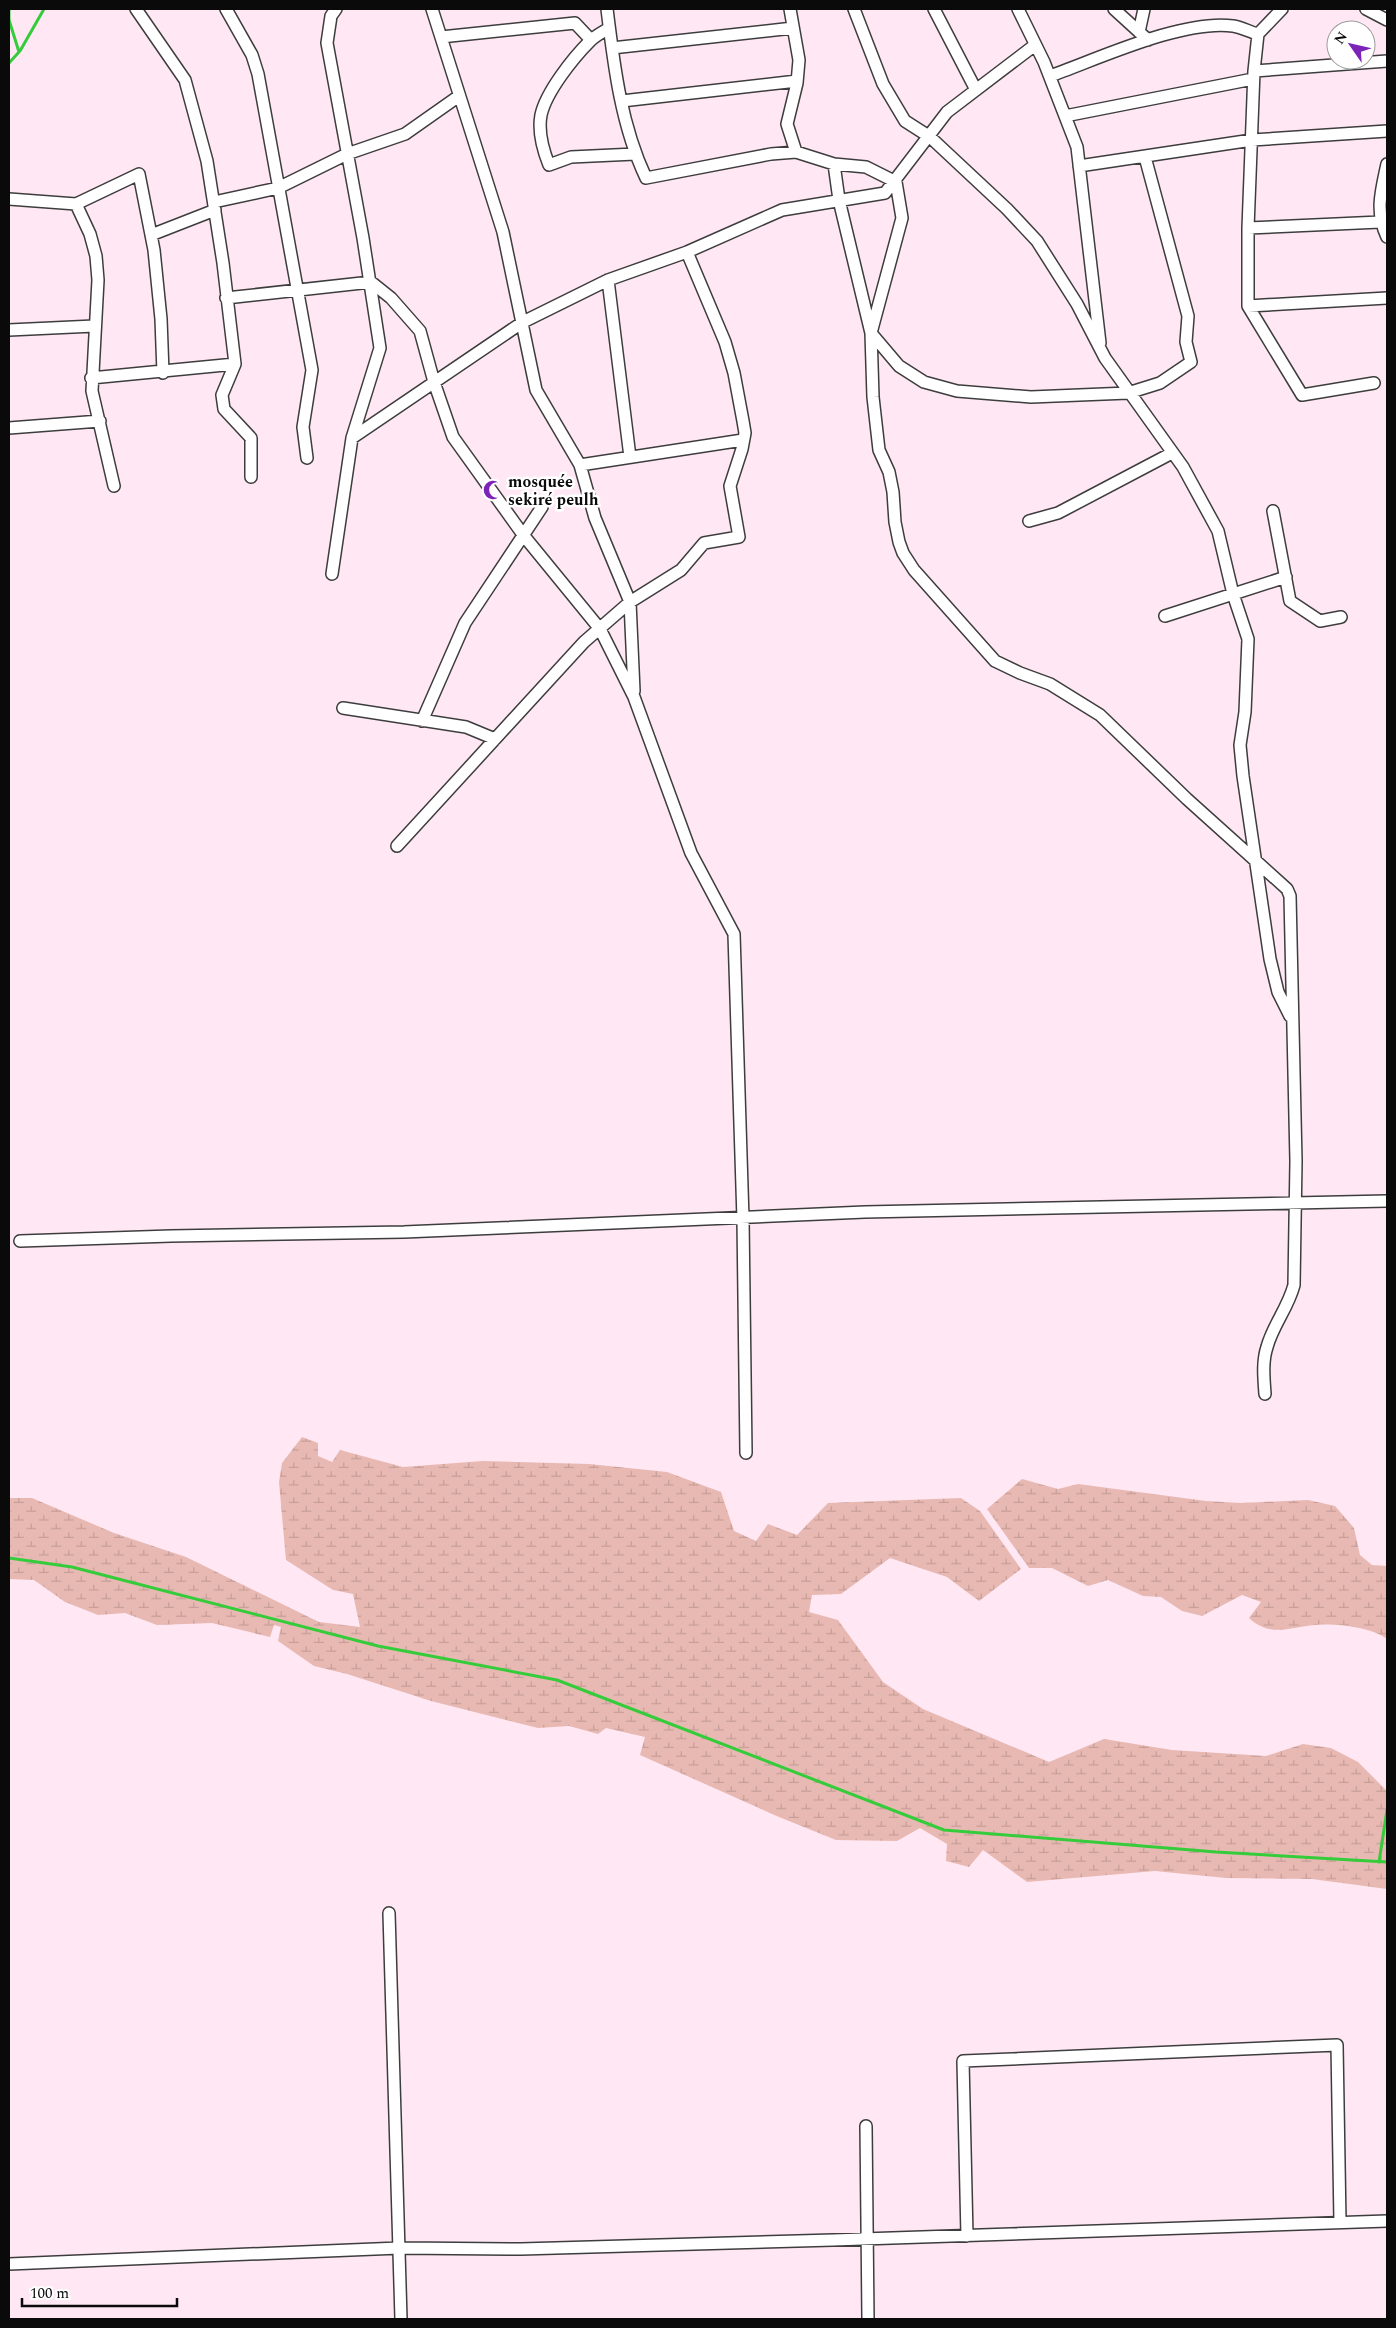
<svg xmlns="http://www.w3.org/2000/svg" width="1396" height="2328" font-family="Spectral,serif">
  <defs>
    <pattern id="wetland-marsh" width="20" height="14" patternUnits="userSpaceOnUse" patternTransform="scale(1.25)"><rect width="20" height="14" fill="#e8b9b2"/><path d="M1 5h8M5 5V1M11 12h8M15 12V8" fill="none" stroke="#c69e98"/></pattern>
  </defs>
  <rect width="100%" height="100%" fill="#ffe7f4"/>
  <path fill="url(#wetland-marsh)" d="M302 1437 318 1443V1456L332 1462 340 1450 403 1467 483 1461 589 1464 667 1472 721 1492 734 1531 756 1541 768 1524 797 1535 828 1503 961 1498 980 1511 1021 1569 979 1601 947 1577 890 1558 841 1594 812 1595 809 1612 838 1620 883 1682 923 1709 1049 1762 1104 1739 1172 1750 1266 1756 1303 1744 1331 1748 1358 1762 1387 1791V1889L1312 1879 1226 1878 1155 1871 1027 1882 983 1850 969 1867 946 1861 947 1844 920 1828 897 1841 836 1840 779 1817 640 1755 645 1737 606 1728 598 1734 569 1726 538 1728 431 1701 347 1674 314 1666 278 1641 281 1627 274 1625 270 1637 212 1623 157 1625 125 1613 98 1615 65 1602 34 1580 9 1579V1498H32L114 1533 186 1557 319 1622 360 1627 353 1594 333 1590 286 1560 279 1482 282 1463Z
    M1022 1479 1058 1489 1078 1484 1206 1501 1241 1503 1308 1500 1335 1506 1354 1528 1360 1555 1372 1565 1387 1566V1639C1372 1627 1335 1623 1315 1625 1290 1627 1270 1638 1249 1618L1261 1602 1242 1595 1202 1616 1182 1611 1161 1597 1143 1596 1108 1580 1088 1586 1052 1568H1029L987 1509Z"/>
  <g fill="none" stroke-linecap="round" stroke-linejoin="round">
    <path stroke="#34cc3a" stroke-width="3" d="M20 51 44 9
      M9 63 19 52 9 20V9
      M9 1558 72 1567 378 1646 557 1680 944 1830 1216 1852 1387 1862
      M1379 1862 1387 1810"/>
    <defs>
      <path id="minor" d="M136 9 185 80 207 161 223 263 235 364 222 395 224 409 251 438V477
        M226 9 252 55 258 74 312 370 303 427 307 458
        M432 9 503 232 536 390 580 465 595 518 630 602 634 691
        M607 9C614 66 621 125 646 178L771 154 796 152 787 124 797 83 799 60 790 9
        M854 9 883 84 905 121 930 137 1007 209 1037 241 1077 304 1105 358 1183 467 1218 531 1233 594 1248 639 1245 712 1240 745 1243 776 1270 959 1278 992 1290 1016
        M934 9 976 90
        M1018 9 1044 62 1077 147 1100 343
        M1114 9 1148 40
        M1282 9 1258 34 1254 71 1248 228V306L1302 395 1374 383
        M1366 9 1387 20
        M609 28C603 32 595 36 590 41 573 58 546 92 541 115 538 131 543 150 549 165L571 157 635 154
        M1139 32 1144 9
        M441 37 575 23 591 40
        M612 48 793 28
        M1254 71 1387 61
        M1050 76C1098 59 1183 19 1233 26 1241 27 1250 32 1258 34
        M622 101 797 81
        M1065 116 1253 79
        M796 152 834 164 866 167 896 182 902 218 871 333 899 366 924 382 957 391 1031 397 1128 393 1160 383 1191 362 1186 342 1188 316 1145 157
        M834 164 839 200 871 333 873 397 879 450 889 472 893 492 895 522 899 542 903 553 914 570 995 661 1020 673 1050 684 1100 715 1187 799 1287 889 1290 896 1296 1161 1294 1285C1288 1308 1273 1325 1267 1347 1262 1362 1264 1379 1265 1394
        M1387 164C1381 192 1375 211 1387 237
        M1079 166 1252 140 1387 131
        M9 199 76 204 139 174 154 250 161 319 163 373
        M214 202 278 188 347 154 405 134 459 96
        M76 204 90 234 96 256 98 280 92 391 114 486
        M1248 228 1380 222
        M151 235 215 210
        M608 280 630 457
        M226 298 371 282 391 298 420 331 434 382 453 437 524 536 600 629 634 697 691 853 734 934 743 1219 746 1453
        M1248 306 1387 298
        M9 330 94 326
        M91 378 235 364
        M9 428 100 421
        M352 438 523 322 608 280 687 252 782 210 885 193 947 112 1035 45
        M580 465 743 440
        M1273 511 1290 601 1320 621 1341 617
        M1029 521 1058 513 1172 453
        M332 574 352 438 380 348 363 238 327 43 331 16 336 9
        M1165 616 1286 577
        M343 708 466 727 495 739
        M422 721 465 623 542 507
        M397 846 584 642 630 602 681 570 704 543 739 537 730 486 742 449 745 433 743 421 734 373 725 342 687 252
        M20 1241 171 1236 404 1232 865 1212 1387 1201
        M389 1913 401 2319
        M866 2126 868 2319
        M967 2236 963 2061 1337 2045 1340 2222
        M9 2264 399 2248 521 2249 833 2240 1387 2221"/>
    </defs>
    <use href="#minor" stroke="#3d3d3d" stroke-width="14"/>
    <use href="#minor" stroke="#fff" stroke-width="11"/>
  </g>
  <defs>
    <symbol id="mosque-bare" viewBox="-9 -9 18 18"><path d="M3.5-4.9A6 6 0 1 0 3.5 4.9A5 5 0 1 1 3.5-4.9Z" fill="#7d24b8" stroke="#fff" stroke-width="2.5" paint-order="stroke"/></symbol>
  </defs>
  <g fill-rule="evenodd">
    <use href="#mosque-bare" x="479" y="476" width="28" height="28"/>
  </g>
  <g text-anchor="middle" stroke-width="5" stroke-linejoin="round" paint-order="stroke">
    <g font-size="16" font-weight="bold" fill="#0a0a0a" stroke="#fff" text-anchor="start">
      <text x="508" y="487">mosquée<tspan x="508" dy="18">sekiré peulh</tspan></text>
    </g>
  </g>
  <rect width="1396" height="2328" fill="none" stroke="#0a0a0a" stroke-width="20"/>
  <g transform="translate(1351 45) rotate(304)"><circle r="24" fill="#ffffff" stroke="#9d9d9d"/>
  <path d="M0-4L9 19L0 12L-9 19Z" fill="#7d24b8"/>
  <text y="-8" font-size="14" font-weight="bold" text-anchor="middle" fill="#0a0a0a">N</text>
  </g>
  <path d="M22 2298v8h155v-8" fill="none" stroke="#0a0a0a" stroke-width="2.5"/>
  <text x="30" y="2298" font-size="15" fill="#0a0a0a" stroke="#ffffff" stroke-width="4" paint-order="stroke">100 m</text>
</svg>
